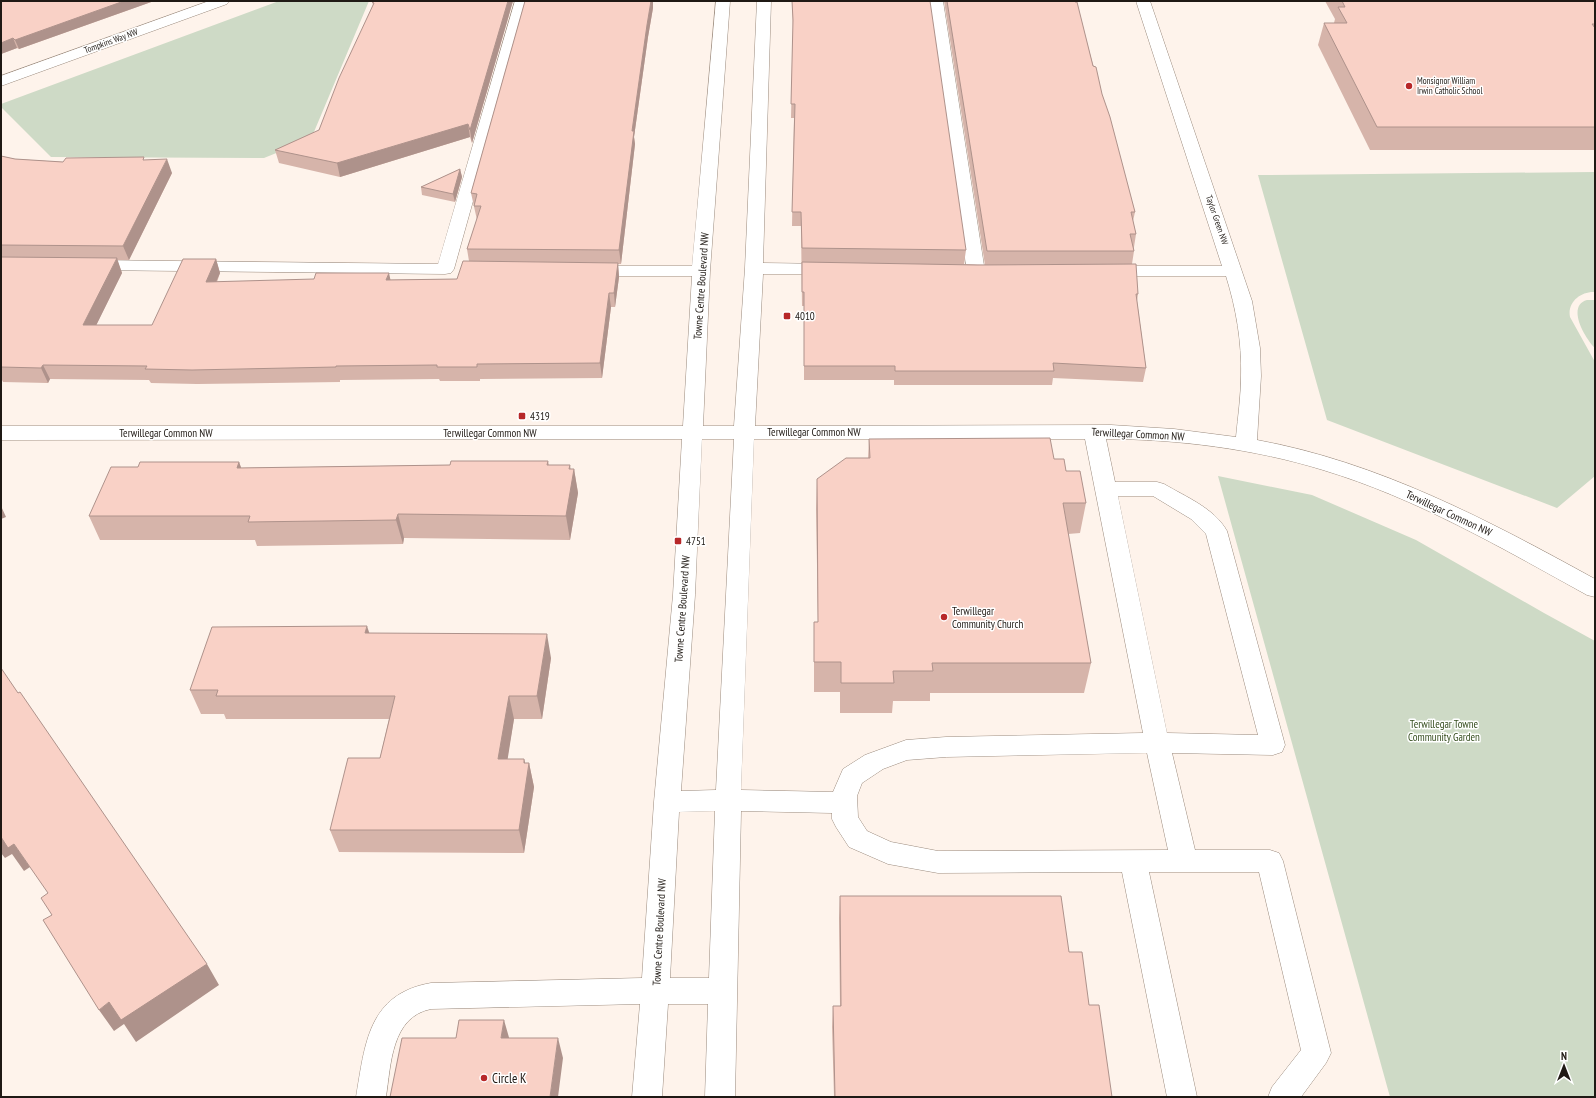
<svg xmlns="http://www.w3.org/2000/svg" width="1596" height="1098" font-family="'PT Sans Narrow',sans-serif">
  <rect width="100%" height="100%" fill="#fef3eb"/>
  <path fill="#cedac6" d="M279 1H369L311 139 264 158 51 157 1 107V104Z
    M1595 172V292C1581 291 1567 302 1570 317L1595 362V476L1557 508 1327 420 1258 175Z
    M1587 300H1595V348C1585 338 1566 306 1587 300Z
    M1218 476 1312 495 1416 540 1544 613 1595 641V1097H1390Z"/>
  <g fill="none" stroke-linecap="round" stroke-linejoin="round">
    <defs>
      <path id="minor" d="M209 1H229L227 4 1 86V76Z
        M515 1H529L454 269 451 273 445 274 90 270 84 269 81 265 84 261 90 260 438 264Z
        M716 1H730L710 271 703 426H734L745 268 757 1H771L763 263 831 264 837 265 840 269 837 273 831 274H763L755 426 1111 425 1174 429 1236 437C1238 416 1241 396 1241 376 1242 342 1236 308 1226 276H1107L1101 275 1098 271 1101 267 1107 266H1222L1136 1H1150L1252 301 1260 348 1261 376 1257 440C1378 462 1488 520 1595 579V597L1587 595C1502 548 1416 498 1323 470 1255 449 1177 439 1106 439L1115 482H1157L1164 484C1186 497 1214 508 1227 531L1285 745 1282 752 1273 755 1172 753 1195 850H1270L1279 853 1283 861 1331 1053 1326 1063 1301 1097H1268L1272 1087 1301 1050 1259 872H1149L1197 1097H1167L1122 872 938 873 888 864 849 847 836 827 832 819V813L741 811 735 1097H705L708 1004H668L662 1097H632L640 1004 431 1009C391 1017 391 1065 386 1097H356C365 1044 368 994 431 983L642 978 654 802 673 595 682 439 1 440V426H683L692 276H588L582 275 579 271 582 267 588 266H692ZM702 439H734L716 790 681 791 695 595ZM754 439H1085L1143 733 946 737 906 740 865 755 843 769 833 792 741 790ZM1118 496H1153L1191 519 1206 534 1258 735 1167 733ZM1147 753 1168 850 938 851 891 842 867 831 858 817 857 796 862 783 883 769 907 760 946 757ZM715 811 709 978H670L679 812Z
        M929 1H943L985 272 982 276 976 277 970 276 967 272Z"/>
    </defs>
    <use href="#minor" stroke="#9b8b7e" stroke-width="1"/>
    <use href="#minor" fill="#fff" fill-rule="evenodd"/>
  </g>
  <path fill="#d6b4aa" d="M1 1H154L19 49 17 48 1 54Z
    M373 1H513L472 143 470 137 340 177 279 163 275 150 319 130 373 5 372 2Z
    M525 1H653V8L648 37 634 137 635 144 621 264H618L619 277 615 307H611L602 378 480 379V381H440L439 379 340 380V382L197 384 151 383 149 380 50 379 48 383 3 382 2 380H1V156L15 159 63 162 146 160 172 173 129 260H117L122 273 96 325H152L216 259 220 273 217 282 457 279 469 261 467 249 477 220 471 193Z
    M792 1 966 250 964 264 985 265 944 1H1075L1135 212 1133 221 1136 234 1134 247V251L1132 264 1138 294 1137 301 1146 368 1143 382 1053 378 1052 385H894V380H804V306H802L801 226H792L794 118H791L793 28Z
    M1325 1H1595V150H1370L1318 45 1324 23H1334L1335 19Z
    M460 169 462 177 455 202 422 195 421 187Z
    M869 439 1054 459 1066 471 1086 503 1080 533 1068 534 1091 663 1084 693H930V701H893L892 713H840V692H814V622H818L816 509 817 479 868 458Z
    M548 461 549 465H570V469H574L578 493 570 540 404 538 403 544 257 546 255 540H100L89 516 138 467 239 462 241 468 450 465Z
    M369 633 551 658 542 719H514L507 759H524L525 763H529L534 787 524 853 339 852 330 830 380 758 389 719H226L224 714H201L190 690Z
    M840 896 1069 952 1089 1005 1112 1097H834L832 1027 833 1006H840L839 918Z"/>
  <path fill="#ae928b" d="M124 1H154L19 49 15 40Z
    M508 1H513L472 143 470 130Z
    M651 1H653V8L648 37 634 137 635 144 621 264 619 250 632 131 647 25Z
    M13 38 17 48 1 54V43Z
    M468 124 470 137 340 177 337 163Z
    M167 159 172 173 129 260 123 246Z
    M460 169 462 177 455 202 453 194Z
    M117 258 122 273 89 340 83 325Z
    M216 259 220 273 210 296 206 282Z
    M618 263 619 277 615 307 614 293Z
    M389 273 392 287 386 280Z
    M609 293 611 307 602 378 600 363Z
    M43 365 50 379 48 383 41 368Z
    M239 462 248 486 237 468Z
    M570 465 572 481 574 469 578 493 570 540 566 516Z
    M1 506 6 517 1 519Z
    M398 514 404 538 403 544 396 520Z
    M367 626 375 650 365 633Z
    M547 634 551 658 542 719 537 696Z
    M509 696 514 719 504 782 498 759Z
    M524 759 528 774 529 763 534 787 524 853 519 830Z
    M1 836 14 844 30 867 24 871 12 854 5 858 1 853Z
    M207 964 219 985 136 1042 124 1024 114 1031 99 1010 109 1002Z
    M504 1020 510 1041 501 1038Z
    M558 1038 563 1058 558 1097H550Z"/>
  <path fill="#f9d1c6" stroke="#ae928b" d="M1 1H124L15 40 13 38 1 43Z
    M373 1H508L470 130 468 124 337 163 275 150 319 130 339 78 374 3 372 2Z
    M525 1H651L647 25 632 131H634L619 250 467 249 481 206H474L477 194 471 193Z
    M792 1H930L966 250 802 248 801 212H792L795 104H791L793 20Z
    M947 1H1075V2H1077L1093 66 1096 67 1102 94 1110 117 1135 212H1131L1136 234H1130L1134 251H987Z
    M1342 1H1595V24H1592L1595 28V127H1377L1324 23H1347L1338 7H1345Z
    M1 156 15 159 63 162 66 158 144 157 143 160 167 159 123 246 1 245Z
    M460 169 453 194 421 187Z
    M1 257 117 258 83 325H152L183 259H216L206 282 314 279 316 273H389L386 280 457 279 463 261 618 263 614 293H609L600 363 477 364V367H437V365L336 366V367L192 370 145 369 147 366 43 365 41 368 1 367Z
    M802 262 977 265 1136 264 1138 294H1136L1146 368 1053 363 1054 371H895V366H804V292H802Z
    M1050 438 1054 459H1064L1066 471H1080L1086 503H1063L1091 663H932L933 671H893L894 683H841V662H814V622H818L817 479 846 458H870L869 439Z
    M451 461H548L547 465H570L569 469H574L566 516 398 514 396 520 248 522 250 516H89L111 467H138L140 462H239L237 468 450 465Z
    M367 626 365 633 547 634 537 696H509L498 759H524V763H529L519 830H330L348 758H380L395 696H216L218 690H190L212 627Z
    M1 668 18 693 20 692 207 964 121 1020 109 1002 99 1010 43 920 52 915 41 898 48 893 14 844 8 848 1 837Z
    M840 896H1061L1069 952H1082L1089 1005H1099L1112 1097H835L833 1006H841Z
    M459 1020H504L501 1038H558L550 1097H390L402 1038H456Z"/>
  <g fill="#b72729" stroke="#fff" stroke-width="1.5">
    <circle cx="1409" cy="86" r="4"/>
    <rect x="783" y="312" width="8" height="8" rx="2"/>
    <rect x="518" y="412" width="8" height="8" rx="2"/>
    <rect x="674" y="537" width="8" height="8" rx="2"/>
    <circle cx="944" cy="617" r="4"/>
    <circle cx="484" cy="1078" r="4"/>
  </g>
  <g text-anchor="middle" stroke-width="3" stroke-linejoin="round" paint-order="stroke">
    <g font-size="9" fill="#1f1914" stroke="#fff">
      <text transform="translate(111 41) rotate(-20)" y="3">Tompkins Way NW</text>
      <text transform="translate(1217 220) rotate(71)" y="3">Taylor Green NW</text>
    </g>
    <g font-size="9" fill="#1f1914" stroke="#fff" text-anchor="start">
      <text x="1417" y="84">Monsignor William<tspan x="1417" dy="10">Irwin Catholic School</tspan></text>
    </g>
    <g font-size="11" fill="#1f1914" stroke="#fff">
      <text transform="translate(701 286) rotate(-86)" y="4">Towne Centre Boulevard NW</text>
      <text x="814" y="436">Terwillegar Common NW</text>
      <text x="166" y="437">Terwillegar Common NW</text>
      <text x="490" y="437">Terwillegar Common NW</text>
      <text transform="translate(1138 434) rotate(3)" y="4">Terwillegar Common NW</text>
      <text transform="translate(1449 513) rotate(25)" y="4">Terwillegar Common NW</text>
      <text transform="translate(682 609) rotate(-86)" y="4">Towne Centre Boulevard NW</text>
      <text transform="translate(659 932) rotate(-87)" y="4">Towne Centre Boulevard NW</text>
    </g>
    <g font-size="11" fill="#1f1914" stroke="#fff" text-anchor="start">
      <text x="795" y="320">4010</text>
      <text x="530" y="420">4319</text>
      <text x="686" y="545">4751</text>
      <text x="952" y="615">Terwillegar<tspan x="952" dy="13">Community Church</tspan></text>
    </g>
    <g font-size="11" fill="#344c1d" stroke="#fff">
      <text x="1444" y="728">Terwillegar Towne<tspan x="1444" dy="13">Community Garden</tspan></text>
    </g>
    <g font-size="13" fill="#1f1914" stroke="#fff" text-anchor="start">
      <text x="492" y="1083">Circle K</text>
    </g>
  </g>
  <rect width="1596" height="1098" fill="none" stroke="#1f1914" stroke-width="4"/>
  <g transform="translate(1564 1066)" stroke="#ffffff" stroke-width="3" paint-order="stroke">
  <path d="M0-3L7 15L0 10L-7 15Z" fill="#1f1914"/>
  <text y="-6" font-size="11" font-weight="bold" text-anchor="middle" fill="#1f1914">N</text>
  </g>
</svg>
